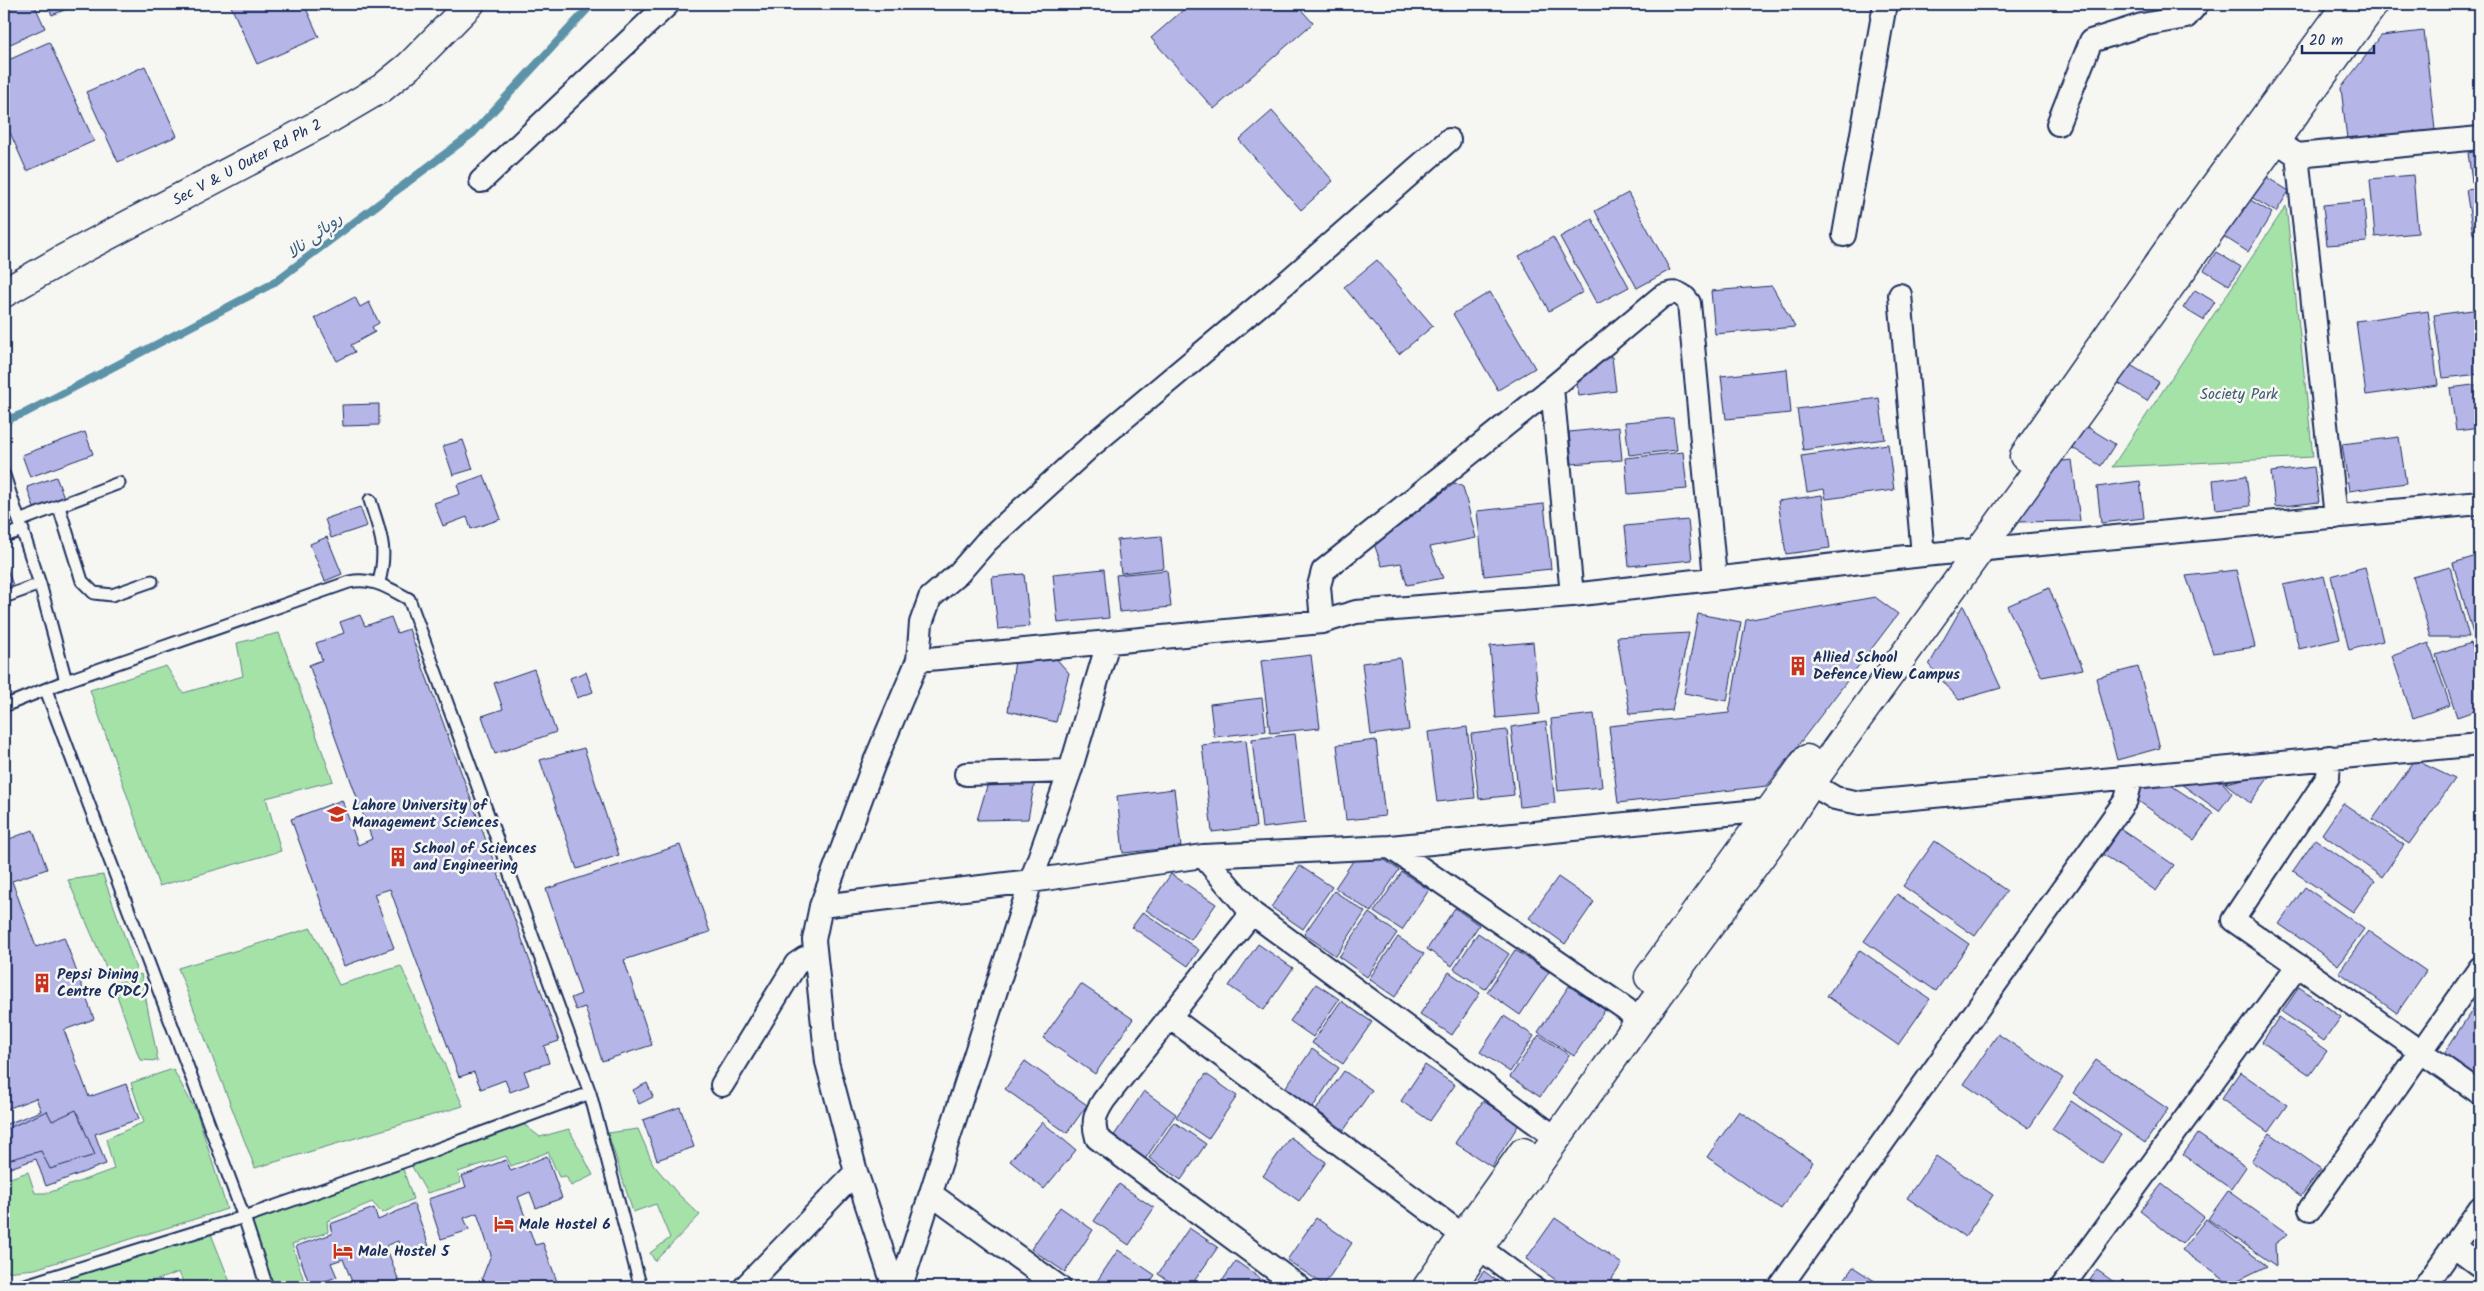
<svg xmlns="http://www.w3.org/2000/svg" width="2484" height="1291" font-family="Kalam,'Playpen Sans Arabic',sans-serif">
  <rect width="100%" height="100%" fill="#f6f6f2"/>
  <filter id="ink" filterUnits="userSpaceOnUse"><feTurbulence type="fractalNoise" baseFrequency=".02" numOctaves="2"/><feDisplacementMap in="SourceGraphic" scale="10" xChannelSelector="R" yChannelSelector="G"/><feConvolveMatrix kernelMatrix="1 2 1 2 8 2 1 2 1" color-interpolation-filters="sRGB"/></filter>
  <g filter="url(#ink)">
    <path fill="#a5e2a8" stroke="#608883" d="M2286 206 2313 457 2112 467Z
      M279 633 333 781 266 798 281 851 159 886 90 690 166 666 183 693 243 676 237 643Z
      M103 875 137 972 112 981 68 880Z
      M311 928 339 985 401 966 463 1106 255 1168 178 968Z
      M141 974 158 1061 140 1060 113 984Z
      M173 1069 197 1113 227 1209 35 1269 4 1272V1180L28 1172 35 1193H48L114 1169 106 1139 144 1122 131 1083Z
      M522 1123 540 1137 569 1129 593 1175 571 1186 566 1176 559 1177 548 1152 511 1166 506 1156 458 1172 461 1183 427 1193 410 1163Z
      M638 1129 653 1164 678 1194 700 1215 655 1261 650 1253 670 1238 656 1204 633 1212 608 1133Z
      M402 1166 413 1199 382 1213 372 1202 327 1221 328 1232 292 1244 306 1287H274L251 1222Z
      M211 1234 232 1287H185L179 1272 138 1287H40Z"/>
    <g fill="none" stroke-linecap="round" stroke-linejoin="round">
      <path stroke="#5b93a9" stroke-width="8" d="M4 421 25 413 272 284 473 133 592 4"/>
    </g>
    <path fill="#b6b5e7" stroke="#1b2f5e" d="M4 4H34L45 28 4 47Z
      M47 4H79L52 15Z
      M230 4H304L319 37 257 64Z
      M1190 4H1296L1313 23 1214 109 1151 38Z
      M2424 31 2435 130 2347 139 2341 88 2381 36Z
      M49 42 94 141 27 171 4 119V62Z
      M145 66 177 136 118 162 86 92Z
      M1272 111 1333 181 1301 210 1239 140Z
      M2480 151V181L2472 182 2468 153Z
      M2413 175 2418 233 2375 237 2370 179Z
      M2265 176 2289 191 2276 212 2251 197Z
      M2480 188V233L2473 234 2466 190Z
      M1628 193 1670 270 1637 288 1595 211Z
      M2247 198 2272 213 2248 252 2223 236Z
      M2364 201 2367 242 2327 245 2323 205Z
      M1592 219 1629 287 1597 304 1560 237Z
      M1553 237 1583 292 1549 311 1519 256Z
      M2216 252 2241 267 2229 285 2204 270Z
      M1377 260 1433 326 1399 354 1344 287Z
      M1772 286 1795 327 1715 334 1711 291Z
      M2195 290 2215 302 2203 320 2183 308Z
      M1490 292 1535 368 1498 390 1453 314Z
      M355 297 360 307 369 302 379 323 372 327 375 332 351 345 355 352 337 361 315 318Z
      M2480 309V374L2443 378 2434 315Z
      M2428 311 2438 385 2366 395 2356 321Z
      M1595 356 1612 357 1616 391 1579 396 1575 372Z
      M2127 363 2159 382 2147 401 2115 381Z
      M1787 369 1791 413 1726 419 1721 376Z
      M2480 384V428L2456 431 2450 388Z
      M1879 398 1885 439 1803 450 1797 409Z
      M379 404V425L343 426 342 405Z
      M1673 418 1677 450 1629 455 1625 422Z
      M2079 422 2115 444 2101 466 2065 443Z
      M1619 427 1622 460 1572 464 1569 432Z
      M85 432 93 454 30 477 22 455Z
      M2399 437 2406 483 2349 491 2342 444Z
      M463 440 473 469 453 475 443 446Z
      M1888 444 1894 490 1826 499 1824 489 1807 492 1801 456Z
      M1683 452 1687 489 1628 494 1625 458Z
      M2072 460 2080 521 2015 522 2053 462Z
      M2314 467 2319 502 2275 507 2271 472Z
      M484 475 501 519 471 529 467 517 443 526 434 503 460 494 457 485Z
      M2246 476 2250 506 2216 510 2213 480Z
      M56 477 64 497 34 508 27 487Z
      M2140 481 2144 518 2101 523 2097 487Z
      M1455 483 1463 487 1476 538 1430 547 1443 578 1407 585 1401 563 1382 566 1374 544Z
      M1822 495 1830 548 1786 554 1778 501Z
      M1544 504 1551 569 1484 576 1477 511Z
      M360 507 367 526 331 538 325 519Z
      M1688 520 1692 560 1629 566 1625 526Z
      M1161 536 1164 568 1121 573 1117 540Z
      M327 537 342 574 325 581 310 544Z
      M2480 555V634H2473L2453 563Z
      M4 561 13 585 4 588Z
      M2365 567 2383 641 2349 650 2331 576Z
      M2450 567 2469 637H2431L2413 577Z
      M1104 569 1109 618 1058 623 1053 574Z
      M1167 570 1171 607 1120 612 1116 575Z
      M2236 570 2255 647 2213 653 2186 576Z
      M1024 574 1030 626 998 629 992 577Z
      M2324 576 2340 639 2299 649 2284 585Z
      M2049 588 2083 669 2042 677 2007 606Z
      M1875 597 1898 614 1767 786 1618 803 1609 726 1729 713 1746 620Z
      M1963 605 2001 688 1959 700 1929 665Z
      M1698 614 1741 622 1727 701 1684 693Z
      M360 615 365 626 391 617 397 633 409 629 559 1041 544 1046 549 1063 524 1071 529 1085 510 1092 505 1080 481 1089 474 1072 459 1077 390 889 374 894 394 948 344 966 291 819 342 800 358 845 372 839 309 665 322 660 316 643 344 633 340 622Z
      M1689 633 1672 710 1630 714 1617 637Z
      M1533 642 1540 714 1496 718 1490 646Z
      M2429 643 2450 705 2413 718 2392 656Z
      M2471 643 2480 670V709L2457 717 2436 655Z
      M1053 655 1069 673 1056 722 1008 711 1015 660Z
      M1311 655 1320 728 1270 733 1261 661Z
      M1400 658 1409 730 1371 735 1362 663Z
      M2138 667 2160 748 2117 760 2096 678Z
      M534 669 556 732 495 754 482 716 503 709 494 683Z
      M586 672 593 692 577 698 570 678Z
      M1262 698 1266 731 1214 737 1210 704Z
      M1594 714 1602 787 1558 791 1551 719Z
      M1546 722 1555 803 1520 807 1511 727Z
      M1467 727 1475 798 1437 802 1428 732Z
      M1507 730 1514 795 1479 799 1471 734Z
      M1295 734 1305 823 1262 828 1252 739Z
      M1246 740 1256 827 1212 832 1202 745Z
      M1376 740 1385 816 1346 820 1337 745Z
      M584 748 619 855 577 869 540 760Z
      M2415 760 2455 779 2409 844 2373 819Z
      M2229 771 2230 780 2223 783 2232 793 2219 811 2174 779Z
      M2272 773 2250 803 2225 783Z
      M1036 775 1028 819 977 820 990 776Z
      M2147 779 2169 784 2213 813 2194 840 2134 798Z
      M1174 789 1181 847 1123 853 1117 796Z
      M2343 803 2404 845 2382 877 2322 834Z
      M2120 828 2174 865 2156 891 2102 854Z
      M33 830 47 869 12 881 36 947 64 937 94 1019 64 1030 89 1097 126 1084 139 1119 95 1134 106 1164 46 1186 36 1159 4 1170V1125L41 1111 36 1098 4 1110V841Z
      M2315 839 2375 881 2353 912 2293 871Z
      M1935 841 2007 891 1975 936 1903 886Z
      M680 845 710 932 624 960 652 1045 602 1061 585 1007 576 1010 571 998 581 994 546 889Z
      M1357 855 1379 856 1399 870 1371 912 1335 888Z
      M1300 866 1332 887 1303 929 1271 907Z
      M1402 872 1429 890 1402 930 1374 912Z
      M1171 874 1216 904 1191 940 1146 910Z
      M1558 877 1594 902 1565 944 1529 918Z
      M2305 887 2364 929 2338 965 2279 924Z
      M1334 891 1365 912 1336 956 1304 934Z
      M1897 894 1969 944 1936 991 1864 941Z
      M1455 908 1479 925 1452 966 1427 949Z
      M1143 912 1199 950 1188 966 1132 927Z
      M1369 913 1397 933 1367 977 1339 957Z
      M2368 931 2426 971 2397 1013 2339 972Z
      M1478 933 1509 954 1485 989 1454 969Z
      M1398 937 1424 954 1395 997 1369 979Z
      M1258 944 1293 968 1264 1010 1229 986Z
      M1515 950 1549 972 1520 1015 1487 992Z
      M1860 950 1930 999 1898 1045 1827 996Z
      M1449 972 1480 993 1452 1035 1420 1014Z
      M1081 984 1133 1019 1095 1074 1043 1038Z
      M1316 984 1339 999 1313 1037 1290 1021Z
      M1569 986 1605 1010 1574 1056 1538 1032Z
      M2299 987 2341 1017 2324 1041 2282 1012Z
      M2480 998V1079L2443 1055Z
      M1341 1001 1372 1022 1343 1064 1312 1043Z
      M1504 1016 1534 1036 1510 1072 1480 1052Z
      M2279 1017 2327 1051 2310 1075 2262 1042Z
      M1998 1034 2063 1078 2029 1128 1964 1084Z
      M1539 1035 1569 1055 1540 1097 1510 1077Z
      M1312 1049 1339 1068 1311 1110 1283 1091Z
      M2096 1060 2168 1109 2145 1143 2073 1093Z
      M1025 1061 1087 1105 1067 1133 1005 1089Z
      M1425 1065 1455 1085 1430 1121 1401 1101Z
      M1344 1071 1372 1090 1344 1130 1316 1110Z
      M2240 1072 2287 1105 2268 1132 2221 1099Z
      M1206 1074 1237 1096 1208 1139 1176 1117Z
      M647 1083 653 1097 639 1104 633 1090Z
      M1144 1091 1176 1114 1145 1159 1113 1137Z
      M1483 1101 1519 1124 1492 1167 1455 1143Z
      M2071 1101 2121 1135 2102 1163 2052 1129Z
      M680 1107 694 1147 657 1160 643 1120Z
      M76 1110 95 1155 50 1169 41 1151 4 1161V1130L47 1111 52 1121Z
      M1739 1111 1813 1162 1781 1209 1707 1157Z
      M1042 1122 1076 1150 1044 1189 1010 1161Z
      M1174 1122 1206 1144 1181 1180 1149 1158Z
      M2270 1133 2321 1169 2301 1196 2251 1161Z
      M2198 1134 2246 1167 2231 1189 2183 1155Z
      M1290 1137 1326 1162 1299 1201 1263 1176Z
      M547 1156 562 1198 536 1208 530 1192 518 1197 535 1245 543 1243 559 1287H485L482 1278 491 1255 477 1213 464 1218 469 1230 441 1239 428 1199 466 1187 462 1176 506 1160 511 1171Z
      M1936 1156 1993 1195 1965 1237 1907 1198Z
      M1119 1184 1154 1208 1129 1245 1094 1221Z
      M2162 1184 2204 1217 2182 1244 2140 1211Z
      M2228 1191 2288 1234 2275 1244 2276 1266 2208 1219Z
      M414 1204 429 1246 403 1255 398 1241 386 1246 401 1287H354L343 1259 331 1263 337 1277 310 1286 296 1246 332 1234 330 1224 374 1208 378 1220Z
      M1060 1207 1093 1230 1065 1272 1031 1249Z
      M1316 1218 1352 1243 1324 1285 1287 1260Z
      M1555 1218 1622 1264 1606 1287H1566L1526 1259Z
      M2206 1219 2267 1266 2230 1284 2182 1250Z
      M1189 1228 1218 1247 1190 1287H1178L1158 1274Z
      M1118 1250 1155 1275 1147 1287H1093Z
      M1236 1261 1265 1282 1262 1287H1218Z
      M1853 1267 1884 1287H1839Z
      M2097 1270 2121 1287H2085Z
      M1484 1271 1505 1287H1472Z
      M177 1280 179 1287H158Z"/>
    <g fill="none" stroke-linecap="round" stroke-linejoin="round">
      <defs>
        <path id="service" d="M4 475 40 584 66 681
          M370 500C380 534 388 546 379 582
          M59 507 82 581 94 593 112 595 152 581
          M19 521 119 483
          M4 536 23 530
          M4 597 40 584
          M46 690 244 1217 267 1287
          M4 706 66 681 349 582C373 577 388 588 409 599L590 1093 639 1281 643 1287
          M19 1287 244 1217 408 1160 590 1093"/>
        <path id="minor" d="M2058 124 2091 41 2142 25 2186 17 2197 4
          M2285 147 2297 155 2480 138
          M2297 155 2336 517
          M481 181 668 4
          M1844 235 1885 4
          M1900 295 1923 555
          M1552 388 1572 595
          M1322 622 1319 586 1323 571 1552 388 1661 297C1673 291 1681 291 1689 303L1715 578
          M918 660 1322 622 1356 612 1572 595 1923 555 2480 503
          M2329 757 2328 777 2233 920 2480 1093
          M966 774 1070 771
          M1796 775 1835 798 1860 803 2480 744
          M1390 847 1626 1009 1639 1022
          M1203 856 1252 913 1556 1138
          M821 906 1031 881 1203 856 1390 847 1768 810 1779 817
          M1252 913 1104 1100C1095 1114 1092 1121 1097 1138L1299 1287
          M1171 1018 1532 1287
          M722 1085 796 964 805 958H814
          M931 1194 1059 1287
          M2310 1209 2480 968
          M2453 1246 2480 1266
          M892 1278 904 1277 1031 881 1070 771 1108 643
          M745 1287 856 1172
          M894 1287 856 1172 827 1062 814 940 821 906 873 766 918 660 921 623 930 598 959 573 986 542 1092 445 1287 282 1449 140
          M1780 1287 2126 800 2129 788 2127 778
          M2062 1287 2298 965
          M2425 1287 2480 1208"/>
        <path id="tertiary" d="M2024 456 2168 250 2347 4
          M1649 977 1807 759
          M1427 1287 1523 1152
          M1451 1287 1639 1022 1786 822 1810 785 2374 4"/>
        <path id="secondary" d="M4 293 65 258 331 118 382 88 409 66 470 4"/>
      </defs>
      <use href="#service" stroke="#1b2f5e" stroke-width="15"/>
      <use href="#minor" stroke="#1b2f5e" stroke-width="26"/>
      <use href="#tertiary" stroke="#1b2f5e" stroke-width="31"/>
      <use href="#secondary" stroke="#1b2f5e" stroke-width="31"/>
      <use href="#service" stroke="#f6f6f2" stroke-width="11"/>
      <use href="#minor" stroke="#f6f6f2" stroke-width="22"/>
      <use href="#tertiary" stroke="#f6f6f2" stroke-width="28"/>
      <use href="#secondary" stroke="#f6f6f2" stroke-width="28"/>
    </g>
  </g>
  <defs>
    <symbol id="building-bare" viewBox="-9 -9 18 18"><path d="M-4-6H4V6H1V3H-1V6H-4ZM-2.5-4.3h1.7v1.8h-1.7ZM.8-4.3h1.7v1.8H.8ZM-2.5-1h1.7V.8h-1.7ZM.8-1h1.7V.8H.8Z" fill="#c8321e" stroke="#f6f6f2" stroke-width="2.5" paint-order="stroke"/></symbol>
    <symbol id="university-bare" viewBox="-9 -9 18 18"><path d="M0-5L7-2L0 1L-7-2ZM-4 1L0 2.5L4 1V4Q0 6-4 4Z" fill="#c8321e" stroke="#f6f6f2" stroke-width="2.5" paint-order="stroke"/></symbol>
    <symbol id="hotel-bare" viewBox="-9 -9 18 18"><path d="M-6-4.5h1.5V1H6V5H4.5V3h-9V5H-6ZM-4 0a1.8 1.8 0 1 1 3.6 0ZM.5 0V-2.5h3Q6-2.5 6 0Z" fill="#c8321e" stroke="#f6f6f2" stroke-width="2.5" paint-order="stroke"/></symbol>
  </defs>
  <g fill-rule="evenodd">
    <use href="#building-bare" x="1784" y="652" width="28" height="28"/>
    <use href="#university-bare" x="323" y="800" width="28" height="28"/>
    <use href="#building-bare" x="384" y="843" width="28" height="28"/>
    <use href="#building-bare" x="28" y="969" width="28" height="28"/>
    <use href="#hotel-bare" x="490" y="1210" width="28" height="28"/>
    <use href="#hotel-bare" x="329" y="1237" width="28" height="28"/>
  </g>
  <g text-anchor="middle" stroke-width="5" stroke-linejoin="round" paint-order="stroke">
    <g font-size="15" fill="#1b2f5e" stroke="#f6f6f2">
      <text transform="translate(247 162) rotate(-28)" y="5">Sec V &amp; U Outer Rd Ph 2</text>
    </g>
    <g font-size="15" fill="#3e5c70" stroke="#f6f6f2">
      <text x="2239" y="399">Society Park</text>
    </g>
    <g font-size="15" font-weight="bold" fill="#1b2f5e" stroke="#f6f6f2" text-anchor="start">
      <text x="1813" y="662">Allied School<tspan x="1813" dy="17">Defence View Campus</tspan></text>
      <text x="352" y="810">Lahore University of<tspan x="352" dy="17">Management Sciences</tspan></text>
      <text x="413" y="853">School of Sciences<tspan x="413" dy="17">and Engineering</tspan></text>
      <text x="57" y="979">Pepsi Dining<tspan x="57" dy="17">Centre (PDC)</tspan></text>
      <text x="519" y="1229">Male Hostel 6</text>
      <text x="358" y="1256">Male Hostel 5</text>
    </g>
    <g font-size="16" font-style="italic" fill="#36597d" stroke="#f6f6f2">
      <text transform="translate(314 235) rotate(-37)" y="6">روہائی نالا</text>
    </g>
  </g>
  <rect width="2484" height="1291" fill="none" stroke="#f6f6f2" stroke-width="20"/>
  <rect x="10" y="10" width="2464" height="1271" fill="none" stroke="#1b2f5e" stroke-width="2" filter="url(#ink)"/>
  <path d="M2302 45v8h72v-8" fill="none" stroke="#1b2f5e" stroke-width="2.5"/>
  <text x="2309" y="45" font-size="15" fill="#1b2f5e" stroke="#f6f6f2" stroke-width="4" paint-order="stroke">20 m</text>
</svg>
